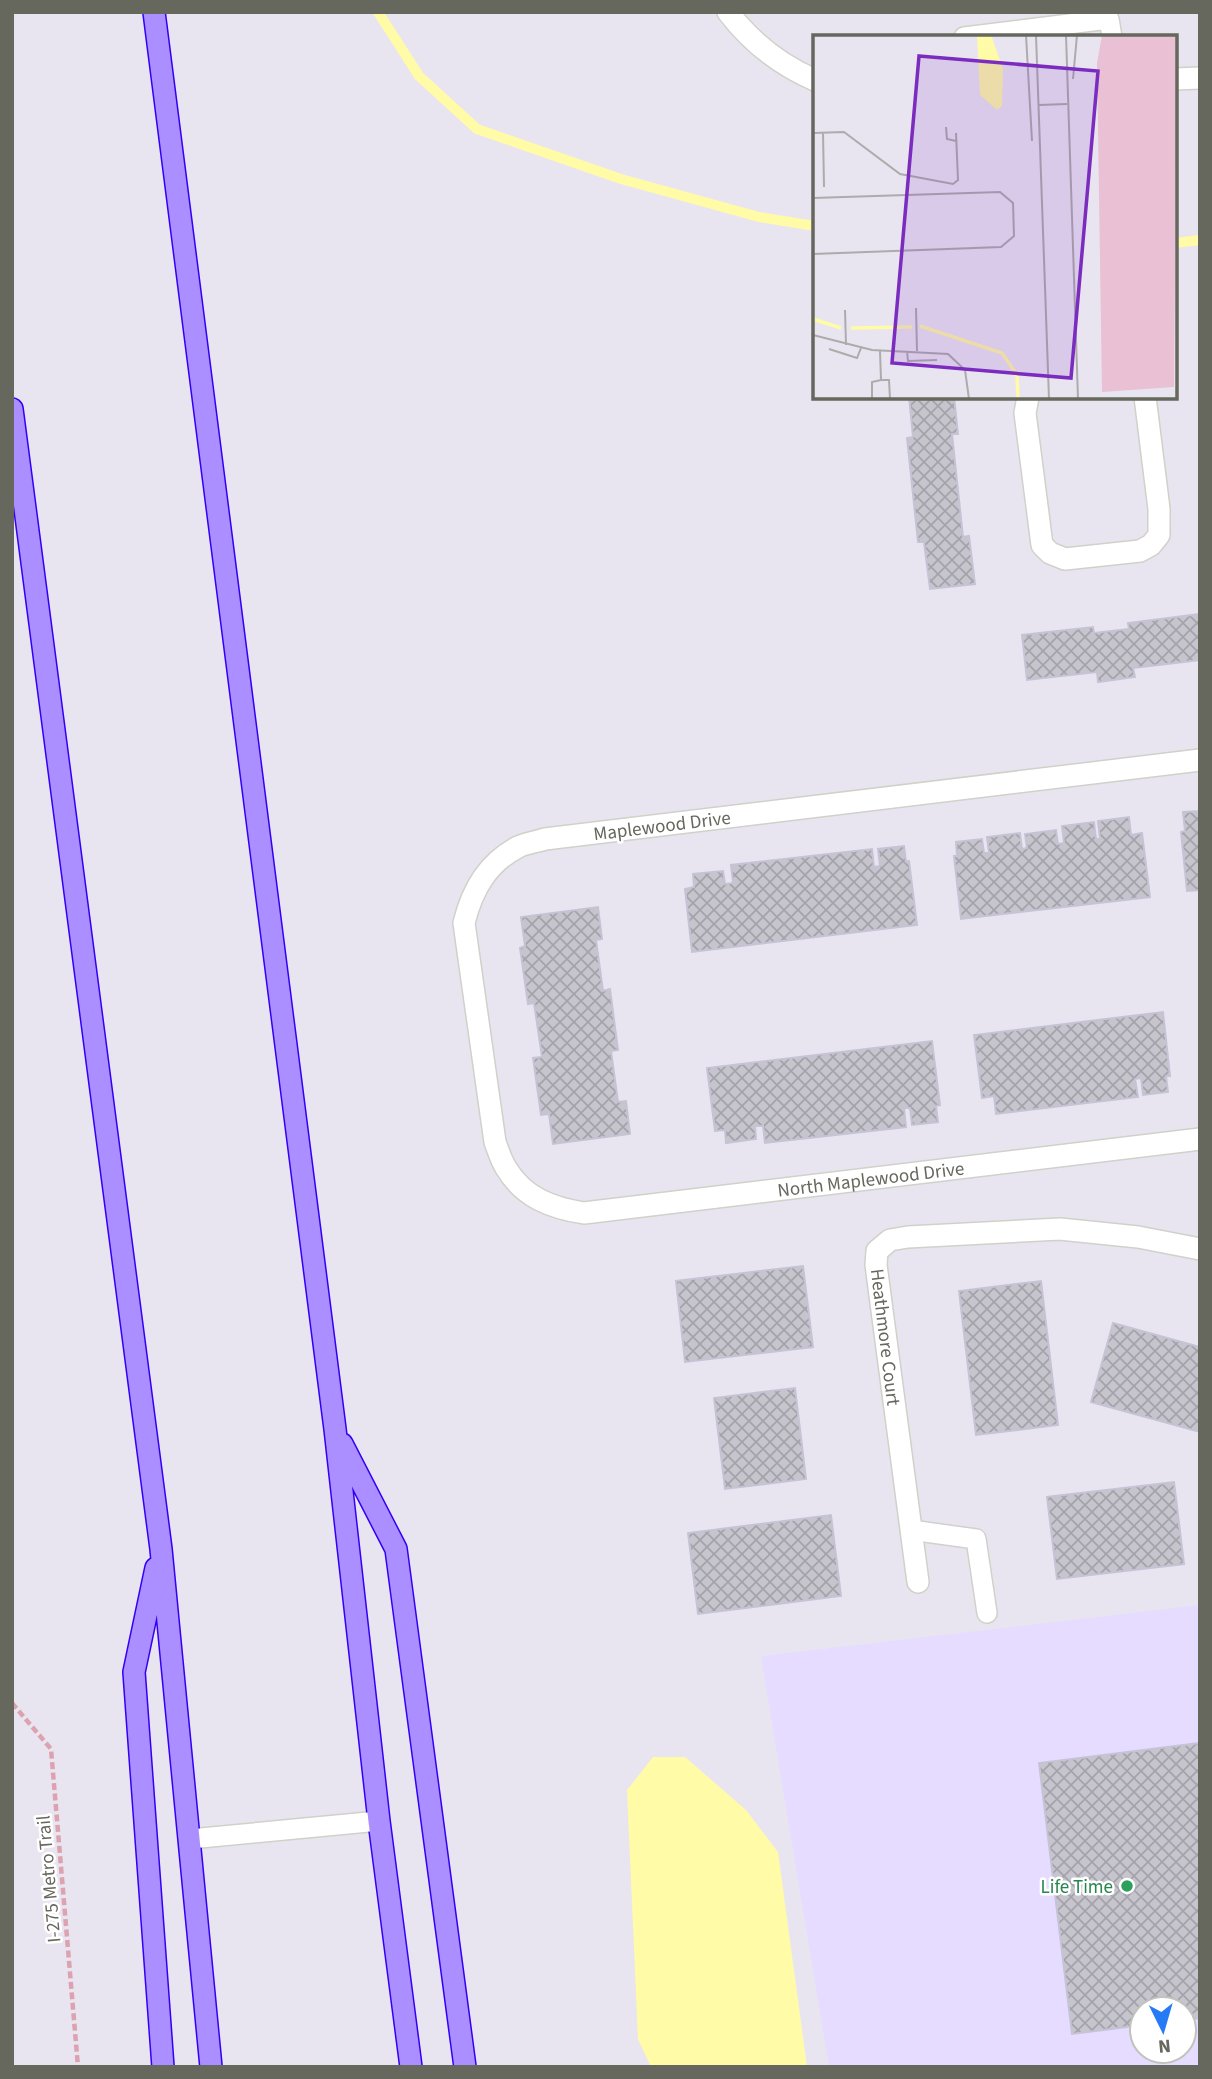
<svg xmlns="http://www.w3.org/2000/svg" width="1212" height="2079" font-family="'Source Sans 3',sans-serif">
  <defs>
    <pattern id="building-cross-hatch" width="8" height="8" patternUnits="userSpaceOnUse" patternTransform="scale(1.75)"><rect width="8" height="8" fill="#c6c4cd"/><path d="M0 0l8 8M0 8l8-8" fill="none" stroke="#a5a3aa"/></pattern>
  </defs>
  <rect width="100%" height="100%" fill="#e9e5f0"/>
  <path fill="#e6dcff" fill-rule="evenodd" d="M1200 1605V2067H829L761 1656ZM1142 2009H1184V2051H1142Z"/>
  <path fill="#fffba7" d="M653 1757H685L746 1810 778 1852 807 2067H651L638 2039 627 1790Z"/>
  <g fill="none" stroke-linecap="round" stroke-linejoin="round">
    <path stroke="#fffba7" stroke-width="10" d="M378 12 419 76 477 129 621 179 759 217 815 226
      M1175 243 1200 240"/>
  </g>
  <path fill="url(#building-cross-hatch)" stroke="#c7c3d6" stroke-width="2" d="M909 397H954L958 434H952L963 537 969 536 975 584 930 589 924 542H918L907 438 913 437Z
    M1200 614V660L1133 668 1135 677 1098 682 1097 672 1027 680 1022 635 1093 627 1094 633 1129 629 1128 623Z
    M1200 811V890L1187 891 1181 832 1185 831 1183 812Z
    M1129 817 1131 835 1142 833 1150 897 961 919 954 856H957L956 842 982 839 984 853H989L987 837 1020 833 1022 849 1027 848 1025 834 1056 830 1058 844 1064 843 1062 826 1094 822 1096 839H1100L1098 821Z
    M904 846 906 862 909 861 917 925 692 952 685 889 694 887 693 874 723 871 725 884 733 883 731 865 872 849 874 867 880 866 878 849Z
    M598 907 602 939 596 940 603 991 610 989 618 1050 611 1051 618 1102 626 1101 630 1134 553 1144 549 1114 541 1115 533 1058 542 1057 534 1003 528 1004 520 948 525 946 521 917Z
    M1163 1012 1170 1076H1166L1168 1092 1143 1095 1141 1078 1135 1079 1138 1097 996 1114 994 1096 982 1098 974 1035Z
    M932 1041 940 1105 936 1106 938 1122 912 1125 910 1108H904L906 1127 765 1143 763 1126H755L756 1139 726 1143 725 1130 715 1131 707 1068Z
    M803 1266 813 1347 685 1362 676 1281Z
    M1041 1281 1058 1425 976 1435 959 1291Z
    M1113 1323 1200 1347V1432L1091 1402Z
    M795 1388 806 1479 725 1489 714 1398Z
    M1174 1482 1184 1564 1057 1579 1047 1497Z
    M831 1515 841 1596 698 1614 688 1533Z
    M1200 1743V2018L1184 2020V2009H1142V2025L1072 2034 1039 1763Z"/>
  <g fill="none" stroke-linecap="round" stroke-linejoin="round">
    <defs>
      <path id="lane" d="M964 37 1109 19 1112 37
        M911 1530 976 1539 987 1613
        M190 1839 379 1821"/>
      <g id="street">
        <path d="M728 12C751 42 780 65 815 80"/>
        <path d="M1175 79 1200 78"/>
        <path d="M1028 397 1025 413 1042 545 1050 553 1065 559 1140 551 1151 545 1159 535V509L1145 397"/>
        <path id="s1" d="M1200 760 545 839C536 842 526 843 518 847 487 863 472 890 464 923L495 1142C498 1150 501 1160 506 1168 524 1198 552 1208 584 1213L1200 1139"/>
        <path d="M918 1582 876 1265 877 1251 890 1240 908 1237 1060 1229 1138 1237 1200 1249"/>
      </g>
      <path id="highway" d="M154 12 335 1429 379 1821 411 2067
        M12 409 161 1549 211 2067
        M342 1444 396 1549 465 2067
        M156 1568 134 1672 163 2067"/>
    </defs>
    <use href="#lane" stroke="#d0d1c9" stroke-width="22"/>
    <use href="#street" stroke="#d0d1c9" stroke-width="24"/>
    <use href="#highway" stroke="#3200f6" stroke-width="24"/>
    <path stroke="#dca2af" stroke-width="4.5" stroke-dasharray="7 3.5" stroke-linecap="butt" d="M12 1703 51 1749 78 2067"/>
    <use href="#lane" stroke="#fff" stroke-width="19"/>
    <use href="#street" stroke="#fff" stroke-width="21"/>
    <use href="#highway" stroke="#ab8eff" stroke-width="21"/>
  </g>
  <circle fill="#2e9e5b" stroke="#fff" stroke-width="2.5" cx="1127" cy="1886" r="7"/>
  <g text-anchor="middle" stroke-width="5" stroke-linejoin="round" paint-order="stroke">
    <g font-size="19" fill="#66675d" stroke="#fff">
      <text transform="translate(662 825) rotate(-7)" y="7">Maplewood Drive</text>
      <text dy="7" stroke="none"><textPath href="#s1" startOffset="1416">North Maplewood Drive</textPath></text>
      <text transform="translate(886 1337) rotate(83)" y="7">Heathmore Court</text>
      <text transform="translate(48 1879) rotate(-95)" y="7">I-275 Metro Trail</text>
    </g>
    <g font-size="19" fill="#27864d" stroke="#fff" text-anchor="end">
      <text x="1113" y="1893">Life Time</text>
    </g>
  </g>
  <g transform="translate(813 35)">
    <rect width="364" height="364" fill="#e9e5f0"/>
    <path d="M289 0H364L361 352 289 357 284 28Z" fill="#e9c0d4"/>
    <path d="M164 0H178L190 34 189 71 184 75 167 60Z" fill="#fffba7"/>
    <path fill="none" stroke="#fffba7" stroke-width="3.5" d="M0 284 28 293M107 291 189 318 204 340 205 364M38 293 99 292"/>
    <path fill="none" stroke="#adabac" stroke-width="2" d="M213 0 219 106M223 0 236 364M253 0 265 364M260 44 264 0M226 70 254 69M133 92 134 104 143 106M10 97 11 152M0 98 31 97 87 139 140 149 145 145 143 98M0 163 187 157 200 168 201 201 188 212 0 219M103 273 104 316M32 275 33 310M0 300 59 315 135 319 152 335 156 364M16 314 44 323 48 313M67 316 68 345M94 316 95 326 124 325M59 364V347L68 345H76L77 364"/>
    <path fill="#7b2cbf" fill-opacity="0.15" stroke="#7b2cbf" stroke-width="3.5" d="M106 21 285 36 258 343 79 328Z"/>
    <rect width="364" height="364" fill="none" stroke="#66675d" stroke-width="3.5"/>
  </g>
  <rect width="1212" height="2079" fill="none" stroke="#66675d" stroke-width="28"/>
  <g transform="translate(1163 2030) rotate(175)"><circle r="33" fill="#ffffff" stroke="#c2c2be" stroke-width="2"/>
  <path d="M0-5L12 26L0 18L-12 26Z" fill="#267af5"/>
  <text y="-10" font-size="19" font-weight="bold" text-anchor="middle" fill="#66675d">N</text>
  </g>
</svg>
